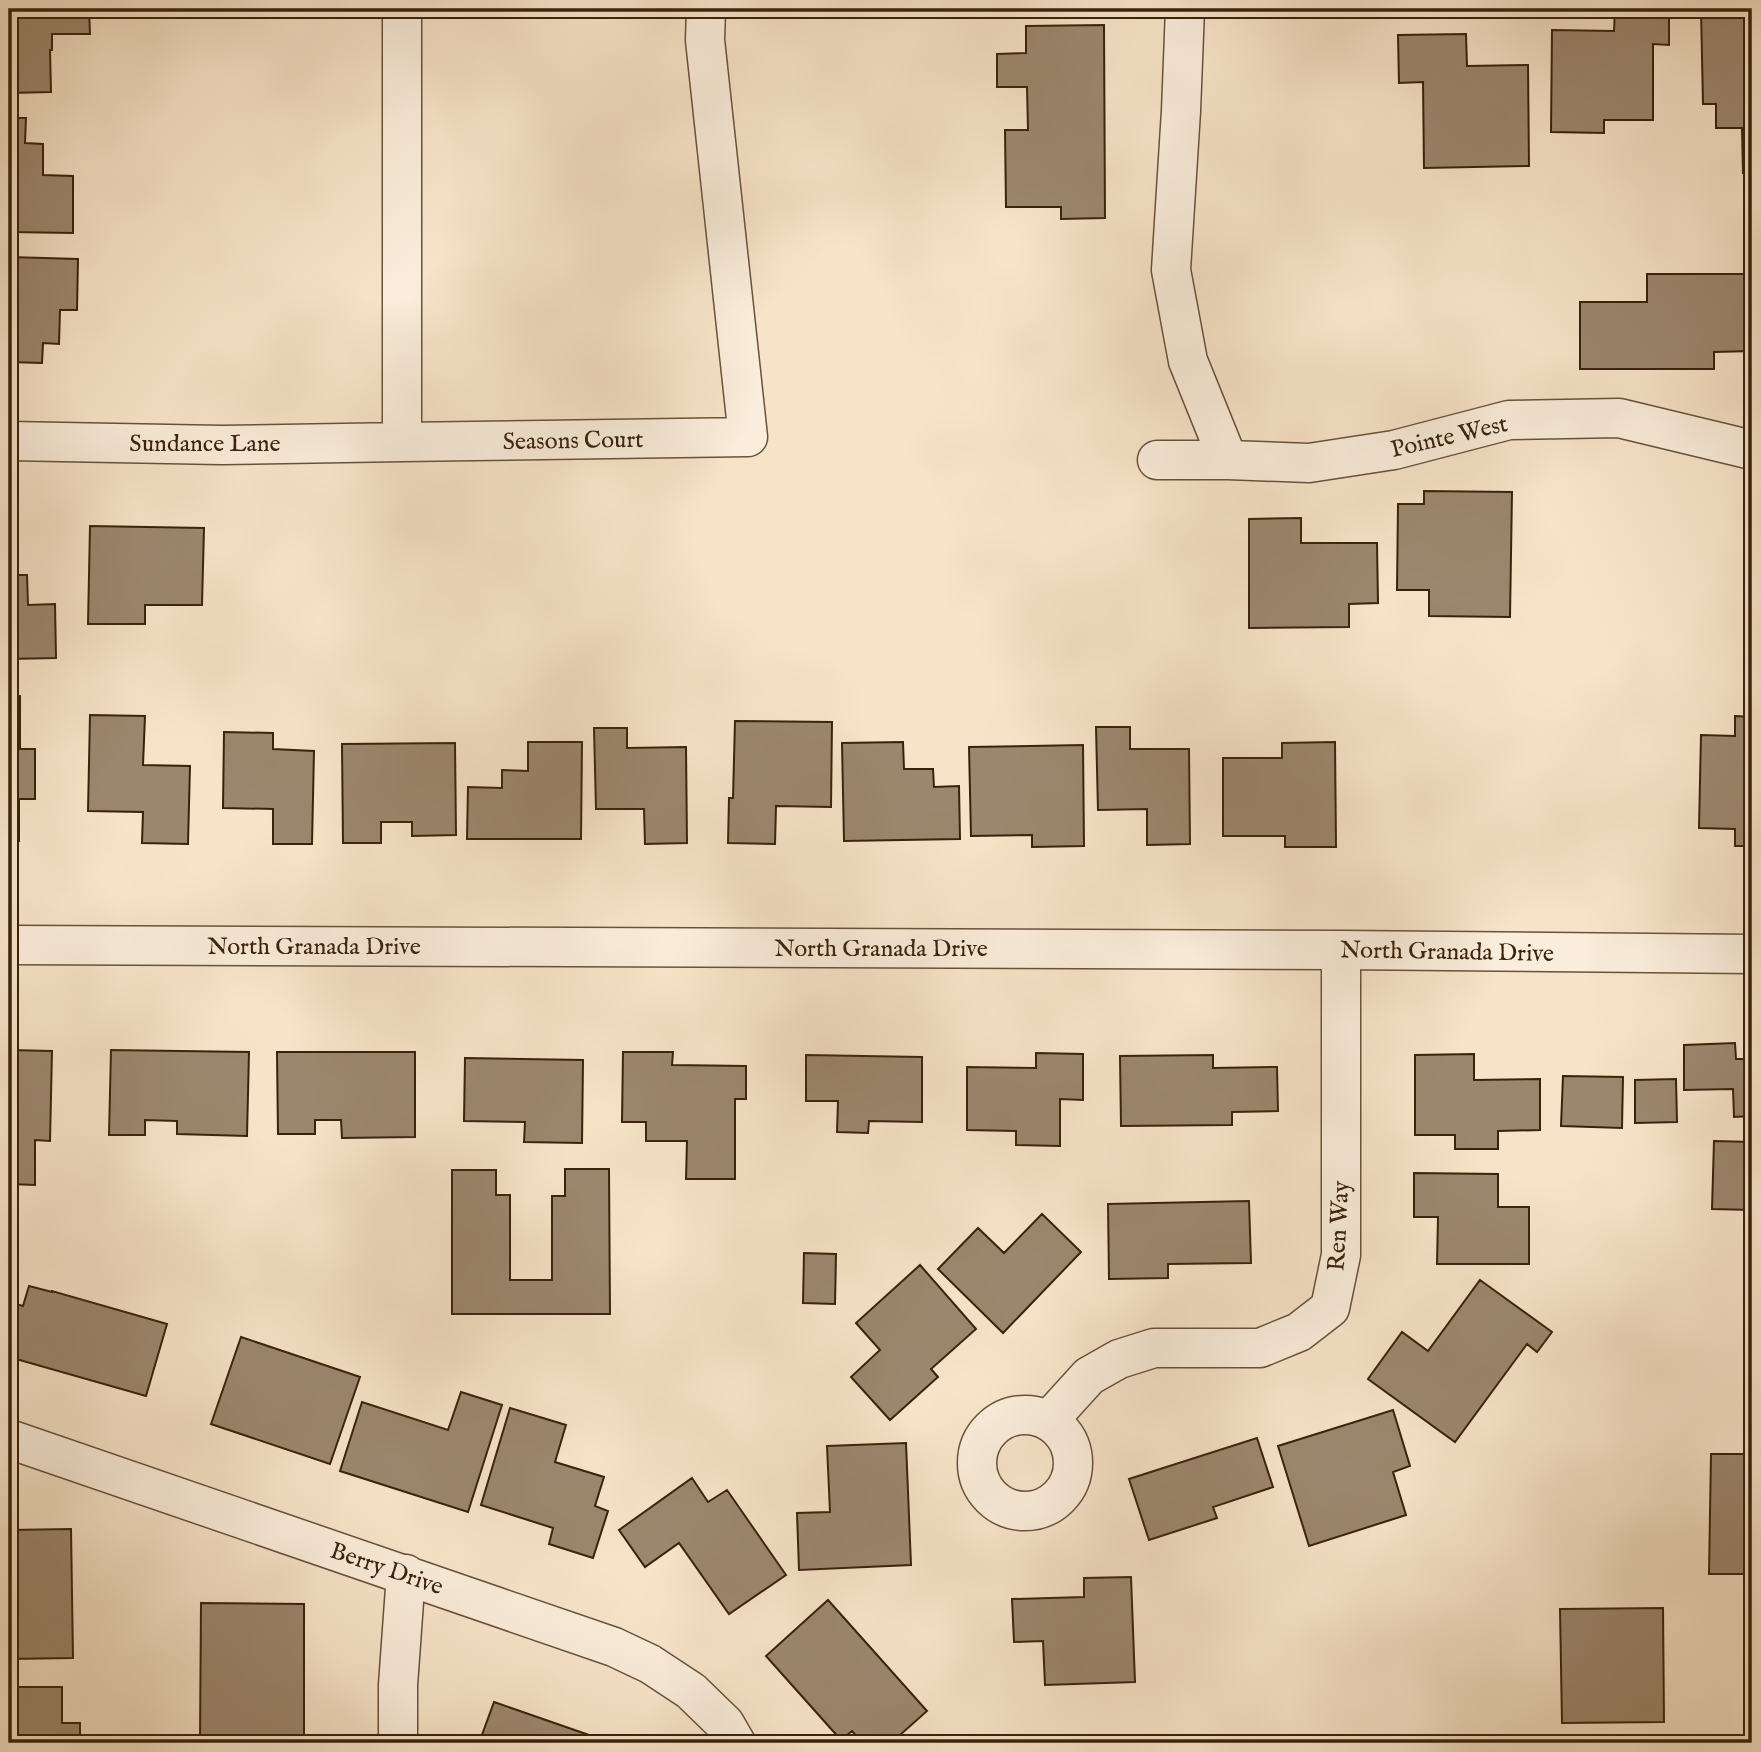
<svg xmlns="http://www.w3.org/2000/svg" width="1761" height="1752" font-family="'IM FELL English',serif">
  <rect width="100%" height="100%" fill="#f7e4c8"/>
  <filter id="stains"><feTurbulence type="fractalNoise" baseFrequency=".00286" numOctaves="4"/><feColorMatrix values="0 0 0 0 .2 0 0 0 0 .09 0 0 0 0 .02 0 0 0 .5 -.17"/></filter>
  <radialGradient id="worn" r=".72"><stop offset=".6" stop-color="#630" stop-opacity="0"/><stop offset="1" stop-color="#630" stop-opacity=".3"/></radialGradient>
  <path fill="#9c876e" stroke="#39220c" stroke-width="2" d="M9 9H89L90 34H52V50H50L51 92 9 93Z
    M993 9H1073L993 10Z
    M1615 9H1669V45L1653 44V120H1604V133L1551 132 1552 30 1614 31Z
    M1701 9H1752V173H1743L1742 128H1716V104H1703Z
    M1104 25 1105 218 1061 219V207H1006L1005 130H1028L1027 87H997V54L1026 53V26Z
    M1466 34 1467 66 1528 65 1529 166 1424 168 1423 82 1399 83 1398 35Z
    M9 118H26L25 143 43 144V175L73 176V233L9 232Z
    M9 257 78 259 77 310H60L59 344 43 343 42 363 9 362Z
    M1647 274H1752V351L1714 352V369H1580V302H1647Z
    M1424 491 1512 492 1510 617 1429 616V590H1397L1398 504H1424Z
    M1301 518V543H1377L1378 603 1349 604V627L1249 628V519Z
    M90 526 204 528 202 605H145V624H88Z
    M9 540 10 575H27L28 605 55 604 56 658 9 659Z
    M20 696V749H35V799H19V841H9V697Z
    M90 715 145 716 143 765 190 766 188 844 142 843 143 812 88 811Z
    M1735 716 1752 717V846H1735V829L1699 828 1701 735 1735 736Z
    M735 721 832 722 831 807 776 806 775 844 728 843 729 798H733Z
    M1096 727H1130V749H1189L1190 844 1147 845V809L1098 810Z
    M594 728H627V748L686 747 687 843 645 844 644 809H596Z
    M224 732 273 733V749L314 751 312 844H273V809L223 808Z
    M528 742H582L581 839H467L468 787 502 788V770L528 771Z
    M903 742 904 769H933L934 787 959 786 960 839 844 841 842 743Z
    M1335 742 1336 847H1285V836H1223V758H1282V743Z
    M455 743 456 835 412 836V822H381V843H343L342 744Z
    M1083 745 1084 846 1032 847V835L971 836 969 747Z
    M1735 1043 1736 1059H1752V1116L1734 1117 1733 1089 1684 1090V1045Z
    M9 1050 52 1051 50 1141 35 1140V1185L9 1184Z
    M111 1050 249 1052 247 1136 177 1134V1121L145 1120V1135H109Z
    M277 1052H415V1137L342 1138 341 1120H315V1134H278Z
    M623 1052H673L672 1065 746 1066V1099H735V1179H686L687 1141H646V1122H622Z
    M1036 1053 1083 1054V1100L1060 1099V1146L1016 1145V1131L967 1130V1067L1036 1068Z
    M1474 1054V1080L1540 1079V1130L1498 1131V1149H1455V1135H1415V1055Z
    M806 1055 922 1057V1122L869 1121 868 1133 837 1132 838 1101H806Z
    M1213 1055V1068L1277 1067 1278 1111 1232 1112V1125L1121 1126 1120 1056Z
    M465 1058 583 1060 582 1143 524 1142 525 1122 464 1121Z
    M1563 1076 1623 1077 1622 1128 1561 1126Z
    M1676 1079 1677 1122 1635 1123V1080Z
    M1714 1141 1752 1142V1210L1712 1209Z
    M565 1169H609L610 1314H452V1170H496V1195H510V1280H552V1196H565Z
    M1414 1173 1498 1174V1207H1529V1264H1437L1438 1217H1414Z
    M1249 1201 1251 1263 1168 1264V1278L1109 1279 1108 1204Z
    M1042 1214 1081 1252 1003 1333 938 1269 978 1228 1004 1253Z
    M804 1253 836 1254 835 1304 803 1303Z
    M920 1265 976 1329 931 1369 938 1377 890 1420 851 1377 880 1350 856 1323Z
    M1480 1280 1552 1332 1537 1352 1527 1344 1455 1442 1368 1379 1402 1332 1428 1351Z
    M29 1286 52 1292V1291L167 1324 146 1396 9 1357V1302L23 1306Z
    M241 1337 360 1377 330 1464 211 1424Z
    M461 1392 502 1405 468 1512 340 1471 362 1402 448 1430Z
    M510 1408 566 1425 555 1462 604 1477 595 1506 608 1511 593 1558 549 1544 553 1528 481 1505Z
    M1393 1410 1410 1466 1393 1472 1406 1515 1309 1546 1278 1446Z
    M1257 1438 1273 1487 1213 1507 1217 1518 1149 1540 1129 1479Z
    M906 1443 911 1565 799 1570 797 1513 830 1512 827 1446Z
    M1711 1454H1752V1574H1709Z
    M692 1478 708 1502 727 1490 786 1575 729 1614 679 1543 645 1567 619 1530Z
    M71 1529 73 1658 9 1659V1530Z
    M1131 1577 1135 1682 1045 1685 1043 1641 1014 1642 1012 1599 1084 1597V1578Z
    M828 1600 927 1711 891 1743H863L852 1731 841 1740 766 1656Z
    M201 1603 304 1604V1741L200 1740Z
    M1663 1608 1664 1722 1562 1723 1560 1609Z
    M9 1687H62V1723H80V1743H9Z
    M494 1702 612 1743H479Z"/>
  <g fill="none" stroke-linecap="round" stroke-linejoin="round">
    <defs>
      <path id="minor" d="M402 9V442L748 437 705 40 706 9
        M1185 9 1181 111 1171 270 1188 361 1228 460
        M9 441 221 445 402 442
        M1157 460H1228L1309 463 1394 450 1509 420 1619 418 1752 450
        M9 945 1341 950 1752 954
        M977 1463a48 48 0 1 1 96 0a48 48 0 1 1-96 0Z
        M1049 1420 1089 1376 1119 1359 1154 1348H1260L1299 1332 1330 1308 1341 1255V950
        M9 1439 614 1647 650 1664 691 1691 725 1724 736 1743
        M398 1743V1685L406 1574"/>
    </defs>
    <use href="#minor" stroke="#68523b" stroke-width="41"/>
    <use href="#minor" stroke="#faeddb" stroke-width="38"/>
  </g>
  <g text-anchor="middle" stroke-width="5" stroke-linejoin="round" paint-order="stroke">
    <g font-size="24" fill="#39220c" stroke="#faeddb">
      <text transform="translate(1449 436) rotate(-13)" y="8">Pointe West</text>
      <text transform="translate(573 440) rotate(-1)" y="8">Seasons Court</text>
      <text x="205" y="451">Sundance Lane</text>
      <text x="314" y="954">North Granada Drive</text>
      <text x="881" y="956">North Granada Drive</text>
      <text transform="translate(1447 951) rotate(1)" y="8">North Granada Drive</text>
      <text transform="translate(1338 1226) rotate(-87)" y="8">Ren Way</text>
      <text transform="translate(387 1568) rotate(19)" y="8">Berry Drive</text>
    </g>
  </g>
  <rect width="1761" height="1752" fill="none" stroke="#f7e4c8" stroke-width="35"/>
  <rect x="10" y="10" width="1740" height="1731" fill="none" stroke="#39220c" stroke-width="3.5"/>
  <rect x="18" y="18" width="1726" height="1717" fill="none" stroke="#39220c" stroke-width="2"/>
  <rect width="100%" height="100%" filter="url(#stains)"/>
  <rect width="100%" height="100%" fill="url(#worn)"/>
</svg>
